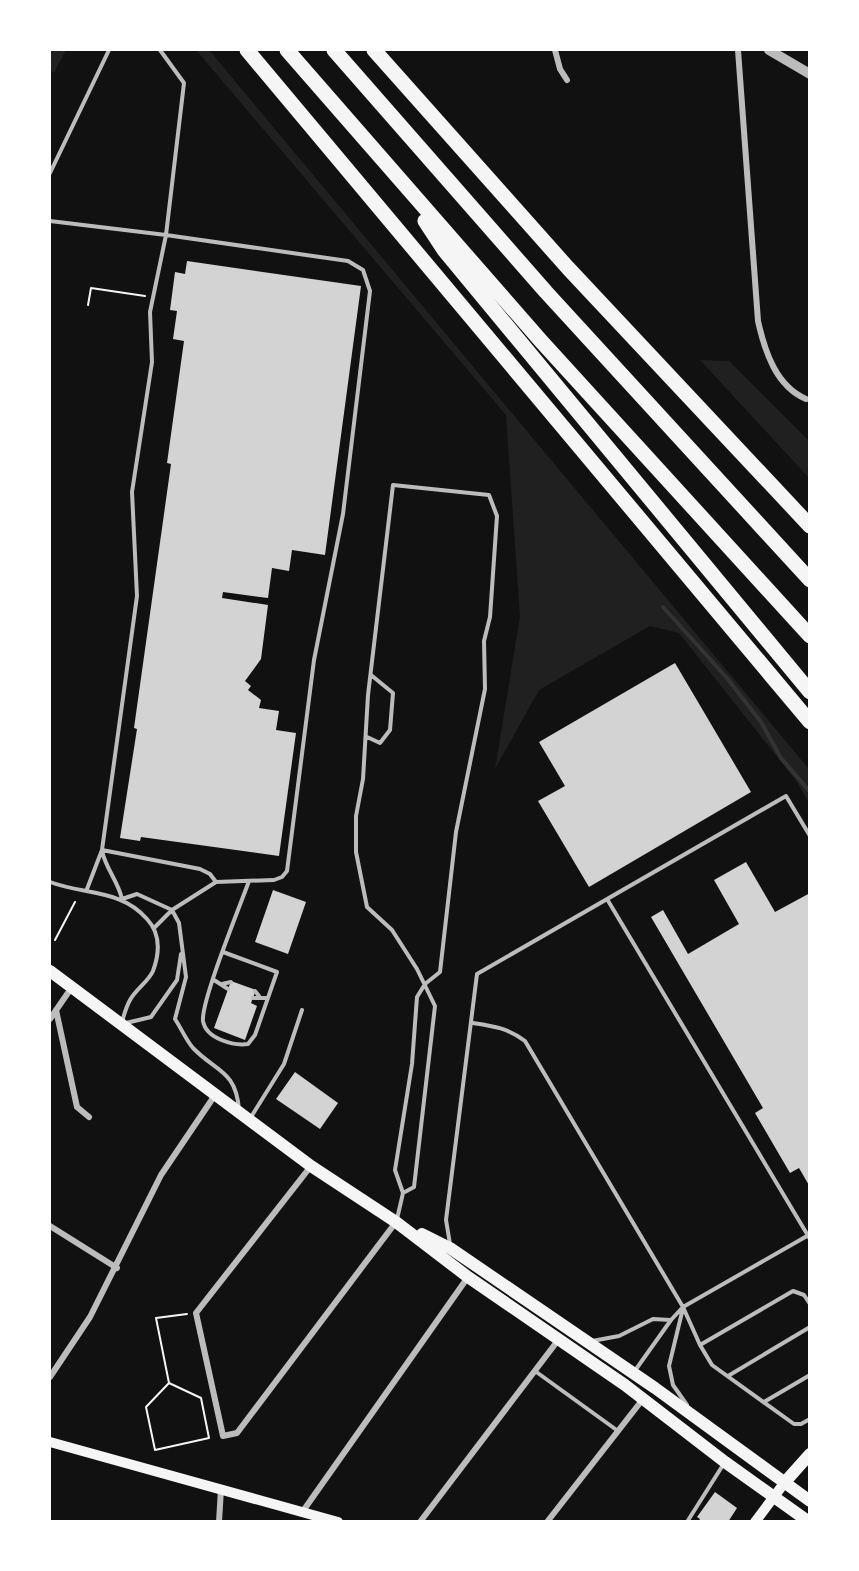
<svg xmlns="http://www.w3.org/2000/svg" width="859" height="1571" font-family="Poppins,sans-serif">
  <rect width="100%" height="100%" fill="#111"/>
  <path fill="#202020" d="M50 50H66L54 73 50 70Z
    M196 50H209L809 769V803L797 782 679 633 650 626 539 690 495 769 520 617 506 415Z
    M700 360 729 361 809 441V478Z"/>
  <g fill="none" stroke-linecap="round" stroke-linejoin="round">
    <path stroke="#333" stroke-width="4" d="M663 607 727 678 761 722 781 758 810 792"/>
  </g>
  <path fill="#d3d3d3" d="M187 261 361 286 325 555 292 550 289 571 272 568 268 598 223 592 222 598 268 605 261 659 245 681 251 686 248 690 261 700 259 708 279 711 276 730 296 733 279 856 141 837 140 841 120 838 137 729 134 728 171 464 167 463 184 341 173 339 177 311 170 310 175 272 185 274Z
    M675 663 751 792 589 887 538 801 565 786 539 742Z
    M746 862 775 912 810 893V1187L799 1168 790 1173 755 1113 763 1108 651 917 663 910 688 954 739 924 714 880Z
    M273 890 306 902 288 954 255 942Z
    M231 981 256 990 251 1003 257 1006 245 1040 214 1028Z
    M295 1072 338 1103 320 1129 276 1099Z
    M715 1492 737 1508 728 1522H698L700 1519 697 1517Z"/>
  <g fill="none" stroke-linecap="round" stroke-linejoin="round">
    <path stroke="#f5f5f5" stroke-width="2" d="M88 305 91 288 145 296
      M55 940 75 902
      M169 1383 201 1398 209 1438 155 1450 146 1407Z
      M169 1383 156 1318 187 1314"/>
    <path stroke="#bcbcbc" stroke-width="4" d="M50 173 109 50
      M50 221 166 235 150 312 152 362 132 492 137 596 102 850 87 889
      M367 737 380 743 390 730 393 693 371 675
      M102 850 200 869 210 874 216 882
      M102 851C106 869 118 881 122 899
      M50 882C84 895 121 889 147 919 161 934 160 952 153 971 148 982 136 989 130 1000 126 1007 124 1015 122 1022
      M122 899 137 894 172 910 179 923 186 977 175 1019C181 1028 186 1040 193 1048 216 1072 236 1070 239 1110
      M607 899 810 1239
      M155 927 172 910 216 882 274 880 282 877 287 871 314 660 343 514 370 291 363 270 348 261 166 235 184 83 160 50
      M223 952 277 972 255 1035 248 1044C234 1046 206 1039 203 1021 201 1001 240 906 249 881
      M214 980 228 989
      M222 984 231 982
      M255 991 259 996
      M253 998H267
      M126 1023 151 1017 177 980 181 954
      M473 1023C493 1026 508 1028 525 1041L683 1307 700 1345
      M251 1117 284 1064 302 1010
      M397 1219 403 1193 395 1170 412 1064 417 997 425 984 440 972 456 832 485 689 484 641 490 617 497 516 489 495 393 485 368 695 363 779 356 816V852L367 907 392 930 417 969 435 1006 414 1187 403 1193
      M450 1244 446 1220 477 974 786 796 810 836
      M810 1304 804 1295 793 1291 700 1345 712 1365 794 1424H801L810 1419
      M683 1308 669 1366 673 1385 687 1405
      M592 1341 619 1336 653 1319 670 1320
      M535 1371 618 1431
      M634 1372 671 1320 683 1307 807 1236
      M728 1376 810 1327
      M764 1402 810 1375
      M687 1522 723 1465"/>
    <path stroke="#bcbcbc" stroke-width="6" d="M555 50 560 69 567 80
      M738 50 758 321C765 352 776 386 806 399
      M56 1010 77 1107 89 1117
      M50 1019 72 987
      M311 1166 196 1313 223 1436 237 1433 396 1222
      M50 1226 117 1268
      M50 1377 90 1317 161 1175 215 1095
      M303 1511 468 1277
      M219 1522 221 1489
      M420 1522 559 1339
      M547 1522 643 1399"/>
    <path stroke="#bcbcbc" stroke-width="10" d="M769 50 810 74"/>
    <path stroke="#f5f5f5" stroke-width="10" d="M50 1442 338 1522
      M755 1522 785 1482"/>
    <path stroke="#f5f5f5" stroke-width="12" d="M50 971 311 1166 396 1222 468 1277 625 1385 725 1462 809 1522
      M422 1234 450 1248 655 1388 810 1501
      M785 1482 810 1454"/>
    <path stroke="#f5f5f5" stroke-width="15" d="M247 50 810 722
      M287 50 541 341 810 636
      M334 50 546 292 810 580
      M374 50 568 268 810 526
      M425 221 444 250 810 692"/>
  </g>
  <rect width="859" height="1571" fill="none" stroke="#ffffff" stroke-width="102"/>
</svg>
